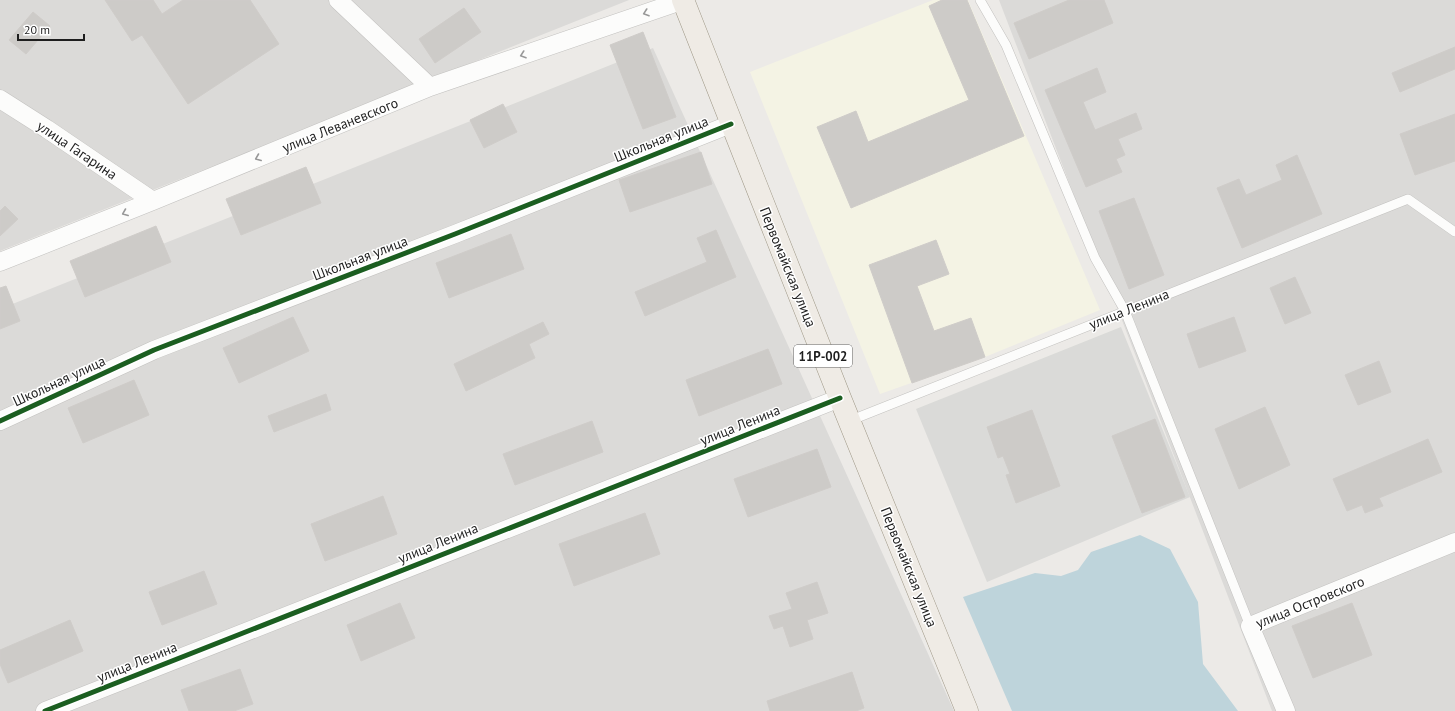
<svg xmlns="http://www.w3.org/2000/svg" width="1455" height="711" font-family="'PT Sans',sans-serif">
  <rect width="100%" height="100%" fill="#eceae7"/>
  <path fill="#dbdad8" d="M0 0H629L0 251Z
    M999 0H1455V711H1272Z
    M653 48 954 711H0V309Z"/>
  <path fill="#f4f3e4" d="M933 0H968L1100 310 985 357 880 394 750 72Z"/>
  <path fill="#dadad8" d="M1121 327 1190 497 987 582 916 409Z"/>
  <path fill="#bed4db" d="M1140 535 1170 549 1198 602 1203 664 1238 711H1012L963 597 1035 573 1061 576 1078 570 1091 552Z"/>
  <path fill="#cdcbc8" stroke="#cfccc9" d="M105 0H153L162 14 183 0H250L279 44 188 104 142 35 132 41Z
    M942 0H967L1024 136 851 208 817 127 856 111 868 142 969 100 929 6Z
    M1069 0H1104L1113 23 1029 59 1014 23Z
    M464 8 481 32 435 63 419 39Z
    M33 12 50 26 26 54 9 40Z
    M643 32 676 117 643 129 610 45Z
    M1455 47V69L1400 92 1392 73Z
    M1097 68 1106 92 1083 102 1095 130 1136 113 1142 129 1118 139 1125 155 1116 159 1122 172 1086 187 1045 90Z
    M503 104 517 132 484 148 470 120Z
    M1455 114V161L1415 175 1400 134Z
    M701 152 712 184 630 212 619 180Z
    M1297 155 1322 214 1242 248 1217 188 1239 179 1246 195 1282 180 1276 165Z
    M306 167 321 203 241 235 226 199Z
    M1134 198 1164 275 1129 289 1099 211Z
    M5 206 18 219 0 236V211Z
    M156 226 171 262 85 297 70 261Z
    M716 230 736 277 645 316 635 292 707 262 697 238Z
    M511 234 524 269 449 298 436 263Z
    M936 240 949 274 917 286 934 331 971 318 985 357 912 383 869 265Z
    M1295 277 1311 313 1285 324 1270 288Z
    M6 286 20 321 0 329V288Z
    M293 317 309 351 239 383 223 348Z
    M1234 317 1246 351 1199 368 1187 334Z
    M543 322 549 334 529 344 535 358 466 391 454 364Z
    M768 349 782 384 699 416 686 380Z
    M1379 361 1391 392 1358 405 1345 375Z
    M134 380 149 415 83 443 68 408Z
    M326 394 331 410 274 432 268 416Z
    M1265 407 1290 465 1239 489 1215 429Z
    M1032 410 1060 486 1016 503 1006 475 1010 474 1003 456 998 458 987 427Z
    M1155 419 1185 497 1142 513 1112 436Z
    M592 421 603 452 515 485 503 454Z
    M1428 439 1442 472 1379 498 1383 506 1365 513 1362 505 1347 511 1333 479Z
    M817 449 831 487 748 517 734 479Z
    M383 496 397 534 325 561 311 524Z
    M645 513 660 554 574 586 559 544Z
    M204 571 217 604 162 625 149 592Z
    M817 582 828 613 807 620 813 639 790 647 783 626 774 629 769 616 792 609 786 593Z
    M400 603 415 638 361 661 347 625Z
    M1352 603 1372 655 1313 678 1292 626Z
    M70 620 83 651 8 683 0 664V650Z
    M240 669 253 704 234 711H189L181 690Z
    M852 672 864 708 856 711H770L767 701Z"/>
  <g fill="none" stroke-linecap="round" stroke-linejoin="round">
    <defs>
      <path id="lane" d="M980 0 1006 45 1095 258 1125 311 1250 626
        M849 421 1408 199 1455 232"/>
      <path id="street" d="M338 0 430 87
        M0 99 47 129 153 201
        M0 262 153 201 430 87 684 0
        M0 421 154 350 455 234 731 124
        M45 711 840 398
        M1286 711 1250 626 1455 542"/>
      <path id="primary" d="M683 0 840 398 967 711"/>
    </defs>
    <use href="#lane" stroke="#c2c1bf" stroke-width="10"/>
    <use href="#street" stroke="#c2c1bf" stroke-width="19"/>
    <use href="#primary" stroke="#9f9887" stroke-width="23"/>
    <use href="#lane" stroke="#fcfcfb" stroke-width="9"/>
    <use href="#street" stroke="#fcfcfb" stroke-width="18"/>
    <use href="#primary" stroke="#efebe5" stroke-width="22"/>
    <defs>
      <path id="cycleway" d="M0 421 154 350 455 234 731 124
        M45 711 840 398"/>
    </defs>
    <use href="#cycleway" stroke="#fff" stroke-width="8"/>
    <use href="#cycleway" stroke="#1b5e20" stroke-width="5"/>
  </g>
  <defs><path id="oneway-chevron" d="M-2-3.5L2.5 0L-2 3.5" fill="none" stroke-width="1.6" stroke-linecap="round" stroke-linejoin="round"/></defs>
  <g stroke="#989898">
    <use href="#oneway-chevron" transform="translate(646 13) rotate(161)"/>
    <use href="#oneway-chevron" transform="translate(523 55) rotate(161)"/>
    <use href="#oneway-chevron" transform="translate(258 158) rotate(158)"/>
    <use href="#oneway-chevron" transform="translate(125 213) rotate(158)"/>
  </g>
  <g text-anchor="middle" stroke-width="3" stroke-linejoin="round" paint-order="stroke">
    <rect fill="#fff" stroke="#626262" stroke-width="1" x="794" y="345" width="58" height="22" rx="3"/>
    <g font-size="13" font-weight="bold" fill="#1e1e1e">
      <text x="823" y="361">11Р-002</text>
    </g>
    <g font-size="14" fill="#1e1e1e" stroke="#fff">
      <text transform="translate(340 125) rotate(-22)" y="5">улица Леваневского</text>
      <text transform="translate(661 139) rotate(-22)" y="5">Школьная улица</text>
      <text transform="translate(77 150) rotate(34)" y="5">улица Гагарина</text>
      <text transform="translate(360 258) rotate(-21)" y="5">Школьная улица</text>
      <text transform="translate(788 267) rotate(68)" y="5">Первомайская улица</text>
      <text transform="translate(1129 309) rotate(-22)" y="5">улица Ленина</text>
      <text transform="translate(59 381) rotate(-25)" y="5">Школьная улица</text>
      <text transform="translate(740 425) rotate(-22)" y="5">улица Ленина</text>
      <text transform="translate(438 543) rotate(-22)" y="5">улица Ленина</text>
      <text transform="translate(909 567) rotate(68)" y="5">Первомайская улица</text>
      <text transform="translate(1310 602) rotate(-22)" y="5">улица Островского</text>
      <text transform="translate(137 662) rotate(-22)" y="5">улица Ленина</text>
    </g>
  </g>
  <path d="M18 34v6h66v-6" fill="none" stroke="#1e1e1e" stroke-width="2"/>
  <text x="24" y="34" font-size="12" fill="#1e1e1e" stroke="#ffffff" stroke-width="3" paint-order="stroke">20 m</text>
</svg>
